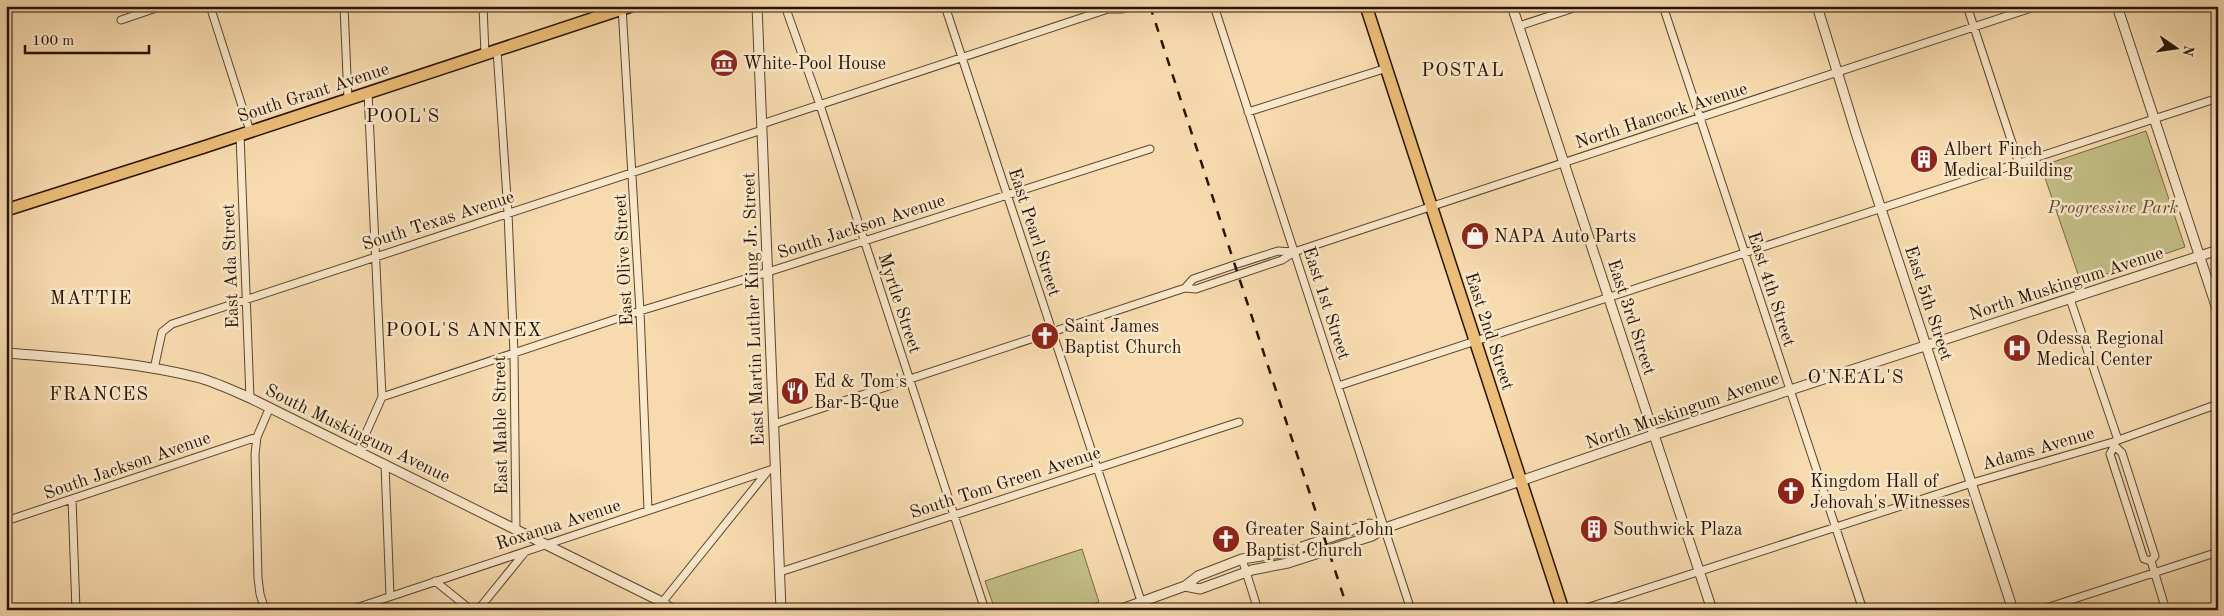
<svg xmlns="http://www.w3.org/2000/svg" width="2224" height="616" font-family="'Old Standard TT',serif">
  <rect width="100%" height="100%" fill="#f7dbaf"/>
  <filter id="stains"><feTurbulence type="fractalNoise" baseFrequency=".004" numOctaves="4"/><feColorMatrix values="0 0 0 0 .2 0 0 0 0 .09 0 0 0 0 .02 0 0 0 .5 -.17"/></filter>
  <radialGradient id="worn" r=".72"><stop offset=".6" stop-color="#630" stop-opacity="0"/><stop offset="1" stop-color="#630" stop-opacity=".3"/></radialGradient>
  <path fill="#c3be86" stroke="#756844" d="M2146 131 2185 247 2081 283 2041 166Z
    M1082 549 1099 602 1076 610H995L985 581Z"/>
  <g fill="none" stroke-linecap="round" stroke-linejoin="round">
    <defs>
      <path id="minor" d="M210 6 250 131
        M344 6 348 99
        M483 6 485 54
        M785 6 820 105 985 610
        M945 6 1144 610
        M1214 6 1411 610
        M1663 6 1863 610
        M1967 6 2019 164
        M622 7 640 311 648 510
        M121 20 162 6
        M1519 26 1580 6
        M497 50 508 213 514 354 516 530
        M1248 112 1387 68
        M762 124 1108 9H1122L1131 6
        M240 134 250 398
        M1185 288 1193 279 1234 265 1278 251 1294 252
        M2070 299 2118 440
        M154 369 162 332 172 324 762 130
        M1338 386 2218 98
        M382 397 640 311 768 272 1150 149
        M774 424 1185 288 1196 289 1282 260 1294 252 2037 6
        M2114 445 2122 453 2155 556 2151 561
        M2114 447 2110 454 2144 559 2151 561 2166 610
        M358 451 382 397 368 92
        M385 464 390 596
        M72 499 76 610
        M6 521 257 437
        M1242 559 1258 610
        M780 572 1239 422
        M435 581 471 610
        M265 610 260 594 258 578 255 454 257 437 270 407
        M350 610 776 468
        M478 610 525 552
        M656 610 767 472
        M1580 610 1972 483 2113 442 2218 404
        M2040 610 2218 552"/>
      <path id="tertiary" d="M757 6 781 610
        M1512 6 1712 610
        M1817 6 1856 133 2013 610
        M2117 6 2218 312
        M6 353C71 358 137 362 200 378 217 383 234 391 250 398L662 602 673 610
        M1185 586 1200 589 1252 570 1288 563 1372 536 1385 528 1653 435 2218 250
        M1119 610 1185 586 1198 576 1242 559 1287 552 1370 524 1385 528"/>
      <path id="primary" d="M1366 6 1563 610
        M6 210 204 147 631 6"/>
    </defs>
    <use href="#minor" stroke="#5b452d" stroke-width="9"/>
    <use href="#tertiary" stroke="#5b452d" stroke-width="11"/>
    <use href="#primary" stroke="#271302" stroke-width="14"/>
    <use href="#minor" stroke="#fae8cb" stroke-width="7"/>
    <use href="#tertiary" stroke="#fae8cb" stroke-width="9"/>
    <use href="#primary" stroke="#ecbe78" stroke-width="11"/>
    <path stroke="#271302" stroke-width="2.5" stroke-dasharray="9 9" stroke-linecap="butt" d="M1150 6 1348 610"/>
  </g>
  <defs>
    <symbol id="museum-disc" viewBox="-11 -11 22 22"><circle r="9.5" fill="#8f2418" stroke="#fae8cb"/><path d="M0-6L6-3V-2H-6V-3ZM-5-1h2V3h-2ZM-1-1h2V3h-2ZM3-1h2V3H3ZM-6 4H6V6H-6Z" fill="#fff"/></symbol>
    <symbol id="building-disc" viewBox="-11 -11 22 22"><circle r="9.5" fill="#8f2418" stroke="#fae8cb"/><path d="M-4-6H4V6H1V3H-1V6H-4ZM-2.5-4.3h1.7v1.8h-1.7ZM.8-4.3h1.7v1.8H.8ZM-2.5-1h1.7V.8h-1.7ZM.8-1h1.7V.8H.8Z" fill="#fff"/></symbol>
    <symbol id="shop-disc" viewBox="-11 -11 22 22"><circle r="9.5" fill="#8f2418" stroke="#fae8cb"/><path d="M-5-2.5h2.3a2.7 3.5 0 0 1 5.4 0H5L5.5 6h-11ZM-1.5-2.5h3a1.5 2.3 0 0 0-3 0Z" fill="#fff"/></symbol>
    <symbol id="church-disc" viewBox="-11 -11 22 22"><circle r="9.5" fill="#8f2418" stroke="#fae8cb"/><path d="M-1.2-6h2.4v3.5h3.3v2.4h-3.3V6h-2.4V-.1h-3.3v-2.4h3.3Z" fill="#fff"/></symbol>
    <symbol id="hospital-disc" viewBox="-11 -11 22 22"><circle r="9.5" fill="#8f2418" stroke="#fae8cb"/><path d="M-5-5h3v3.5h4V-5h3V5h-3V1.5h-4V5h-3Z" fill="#fff"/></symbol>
    <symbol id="restaurant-disc" viewBox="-11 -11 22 22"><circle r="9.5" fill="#8f2418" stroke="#fae8cb"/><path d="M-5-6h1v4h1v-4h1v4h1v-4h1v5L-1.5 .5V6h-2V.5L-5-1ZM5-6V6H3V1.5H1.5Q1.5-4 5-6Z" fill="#fff"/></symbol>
  </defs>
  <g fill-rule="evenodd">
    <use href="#museum-disc" x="708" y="47" width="32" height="32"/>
    <use href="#building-disc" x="1908" y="143" width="32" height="32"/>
    <use href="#shop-disc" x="1459" y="220" width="32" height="32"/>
    <use href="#church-disc" x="1029" y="320" width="32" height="32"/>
    <use href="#hospital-disc" x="2001" y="332" width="32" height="32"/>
    <use href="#restaurant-disc" x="779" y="375" width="32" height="32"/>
    <use href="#church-disc" x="1775" y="475" width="32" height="32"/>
    <use href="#building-disc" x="1578" y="513" width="32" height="32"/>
    <use href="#church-disc" x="1210" y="523" width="32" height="32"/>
  </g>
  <g text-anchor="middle" stroke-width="5" stroke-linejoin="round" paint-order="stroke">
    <g font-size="18" fill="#271302" stroke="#fae8cb" text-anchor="start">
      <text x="743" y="69">White-Pool House</text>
      <text x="1943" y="155">Albert Finch<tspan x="1943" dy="21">Medical Building</tspan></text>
      <text x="1494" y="242">NAPA Auto Parts</text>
      <text x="1064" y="332">Saint James<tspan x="1064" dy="21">Baptist Church</tspan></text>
      <text x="2036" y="344">Odessa Regional<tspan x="2036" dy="21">Medical Center</tspan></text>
      <text x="814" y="387">Ed &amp; Tom's<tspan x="814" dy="21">Bar-B-Que</tspan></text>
      <text x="1810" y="487">Kingdom Hall of<tspan x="1810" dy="21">Jehovah's Witnesses</tspan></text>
      <text x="1245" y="535">Greater Saint John<tspan x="1245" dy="21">Baptist Church</tspan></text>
      <text x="1613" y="535">Southwick Plaza</text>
    </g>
    <g font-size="18" fill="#271302" stroke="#fae8cb">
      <text transform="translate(313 92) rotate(-18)" y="6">South Grant Avenue</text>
      <text transform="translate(1661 115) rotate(-18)" y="6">North Hancock Avenue</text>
      <text transform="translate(438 220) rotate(-18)" y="6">South Texas Avenue</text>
      <text transform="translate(861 226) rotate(-18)" y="6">South Jackson Avenue</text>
      <text transform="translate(1035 232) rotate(72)" y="6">East Pearl Street</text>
      <text transform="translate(623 260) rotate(-93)" y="6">East Olive Street</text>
      <text transform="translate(230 266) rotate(-92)" y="6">East Ada Street</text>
      <text transform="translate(2066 283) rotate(-18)" y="6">North Muskingum Avenue</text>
      <text transform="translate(1772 289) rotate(72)" y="6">East 4th Street</text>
      <text transform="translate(900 303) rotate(72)" y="6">Myrtle Street</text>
      <text transform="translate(1327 303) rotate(72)" y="6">East 1st Street</text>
      <text transform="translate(1929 303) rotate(72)" y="6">East 5th Street</text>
      <text transform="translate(753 309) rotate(-92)" y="6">East Martin Luther King Jr. Street</text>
      <text transform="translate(1632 317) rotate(72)" y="6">East 3rd Street</text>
      <text transform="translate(1490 331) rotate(72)" y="6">East 2nd Street</text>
      <text transform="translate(1682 410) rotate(-19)" y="6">North Muskingum Avenue</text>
      <text transform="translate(500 425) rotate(-91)" y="6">East Mable Street</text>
      <text transform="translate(358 433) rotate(26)" y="6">South Muskingum Avenue</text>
      <text transform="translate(2038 448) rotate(-16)" y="6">Adams Avenue</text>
      <text transform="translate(127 465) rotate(-19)" y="6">South Jackson Avenue</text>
      <text transform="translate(1005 482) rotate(-18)" y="6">South Tom Green Avenue</text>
      <text transform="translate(558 524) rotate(-18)" y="6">Roxanna Avenue</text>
    </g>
    <g font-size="18" font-style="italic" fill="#5e4f30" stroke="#fae8cb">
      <text x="2113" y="213">Progressive Park</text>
    </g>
    <g font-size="19" letter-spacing="1" fill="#271302" stroke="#fae8cb">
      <text x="1463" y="76">POSTAL</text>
      <text x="403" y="122">POOL'S</text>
      <text x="91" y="304">MATTIE</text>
      <text x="464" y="336">POOL'S ANNEX</text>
      <text x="1856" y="383">O'NEAL'S</text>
      <text x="99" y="400">FRANCES</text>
    </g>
  </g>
  <rect width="2224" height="616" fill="none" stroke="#f7dbaf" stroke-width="25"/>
  <rect x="8" y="8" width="2209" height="601" fill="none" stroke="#271302" stroke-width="2.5"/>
  <rect x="12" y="12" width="2199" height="591" fill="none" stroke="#271302"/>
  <g transform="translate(2176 48) rotate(103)" stroke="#fae8cb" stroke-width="4" paint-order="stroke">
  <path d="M0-4L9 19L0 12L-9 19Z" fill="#271302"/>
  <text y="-8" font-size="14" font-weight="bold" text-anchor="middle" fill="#271302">N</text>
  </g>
  <path d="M25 45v8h124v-8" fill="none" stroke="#271302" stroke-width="2.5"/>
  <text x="32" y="45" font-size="15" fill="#271302" stroke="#fae8cb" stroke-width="4" paint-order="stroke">100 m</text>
  <rect width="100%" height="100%" filter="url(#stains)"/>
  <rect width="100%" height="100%" fill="url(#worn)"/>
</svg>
